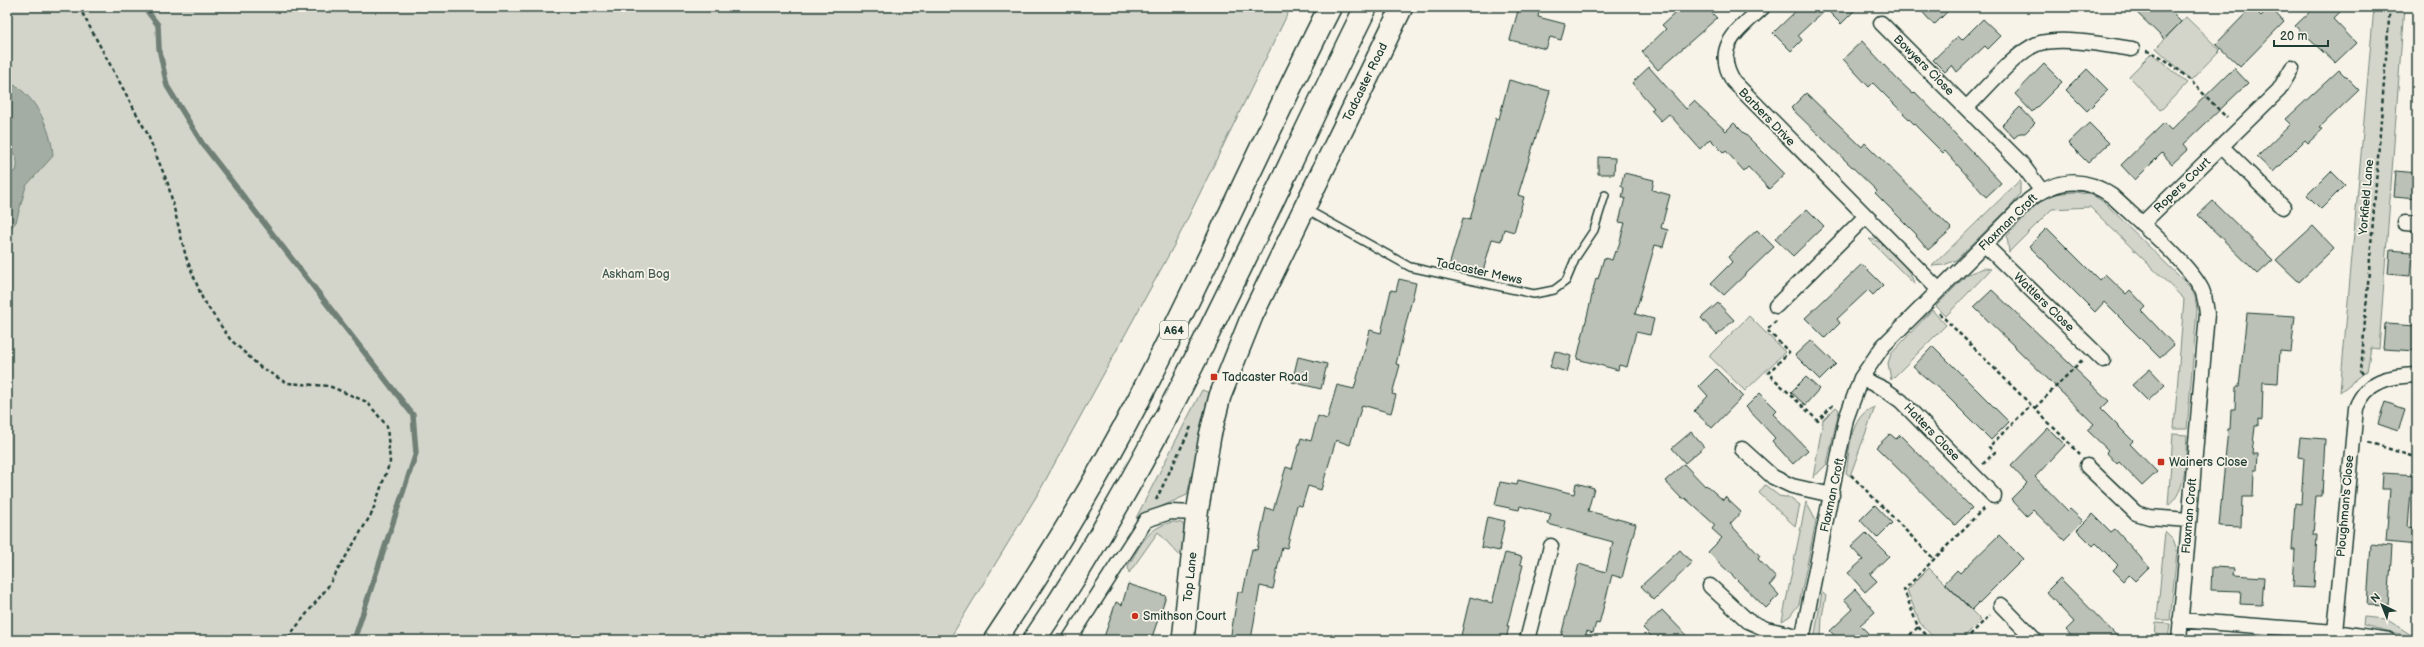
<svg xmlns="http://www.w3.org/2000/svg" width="2424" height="647" font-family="'Balsamiq Sans',sans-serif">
  <rect width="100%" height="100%" fill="#f7f3e8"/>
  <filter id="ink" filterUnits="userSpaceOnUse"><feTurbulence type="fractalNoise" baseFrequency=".025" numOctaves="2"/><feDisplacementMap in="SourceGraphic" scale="8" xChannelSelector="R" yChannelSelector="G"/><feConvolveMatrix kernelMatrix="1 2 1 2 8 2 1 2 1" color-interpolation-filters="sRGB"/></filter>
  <g filter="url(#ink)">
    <path fill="#d3d5ca" stroke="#79897f" d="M7 7H1291L1178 238 1039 492 949 640H7Z
      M2374 7H2404L2379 349 2371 348 2367 371 2340 392Z
      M2186 17 2220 50 2191 80 2156 48Z
      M2152 53 2187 83 2161 110 2129 76Z
      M2020 180V194L2012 205 1956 260 1944 265 1932 266Z
      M2075 192 2092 195 2104 202 2191 288 2195 297 2197 310 2187 429H2174L2184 299 2090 207 2052 209 2009 252 2007 236 2039 202 2054 194Z
      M1869 239C1888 240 1909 268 1915 285Z
      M1984 268 1991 269 1946 316 1936 306 1968 274Z
      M1932 310 1946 325 1891 380 1888 363 1891 354Z
      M1749 316 1785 352 1745 391 1709 356Z
      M1202 390 1213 394 1203 427 1187 495 1136 518Z
      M1836 407 1839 410 1827 464 1813 478 1823 420Z
      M1875 407 1850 476 1846 473C1850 450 1849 415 1875 407Z
      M2173 434 2187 435C2185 459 2188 490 2168 506Z
      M1765 485 1779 496 1791 498 1800 505 1795 526 1759 493Z
      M1806 502 1816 521 1799 604 1790 616 1782 621Z
      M1173 522 1182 523 1185 529 1181 557 1158 532 1129 573 1128 566C1141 545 1147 527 1173 522Z
      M2165 531 2173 539 2177 550 2170 620H2157Z
      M1929 568 1981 620 1961 640H1936L1920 623 1907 590Z
      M1822 592 1826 596 1822 616 1821 640H1814Z
      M2364 617 2386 619 2416 638 2363 625Z
      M2156 623 2170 624 2168 640H2155Z"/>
    <path fill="#a4ada3" stroke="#6f8077" d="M14 85C36 97 52 131 53 156L26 186 16 222 7 232V175L16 171C19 163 17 152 7 150V86Z"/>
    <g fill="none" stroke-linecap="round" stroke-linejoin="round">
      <path stroke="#6f8077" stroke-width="5.5" d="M144 7 158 25 159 48 167 86 202 143 413 415 416 453 354 640"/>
    </g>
    <path fill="#bbc1b6" stroke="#1f3d34" d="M1519 7H1540L1538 17 1565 24 1561 40 1550 37 1546 49 1510 40Z
      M1682 7H1706L1717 18 1658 70 1642 52 1666 29 1662 25Z
      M1800 7H1858L1841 24 1826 9 1798 35 1802 40 1791 51 1773 33Z
      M1918 7H1952L1934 25Z
      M2131 7H2166L2181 22 2164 39Z
      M2252 7 2261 16 2270 7 2284 22 2240 67 2216 44Z
      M2315 7H2345L2333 19 2356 43 2335 63 2295 26Z
      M1983 19 2001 36 1988 49 1985 46 1957 72 1952 65 1945 72 1933 60 1958 36 1962 40Z
      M1862 41 1897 79 1913 94 1915 92 1944 122 2001 183 1986 197 1945 151 1943 153 1873 83 1869 87 1843 59Z
      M2044 64 2062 82 2032 112 2015 94Z
      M1649 67 1686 109 1694 101 1726 131 1734 123 1785 174 1769 189 1748 167 1744 171 1726 151 1724 153 1710 139 1700 149 1669 114 1661 121 1651 110 1654 108 1632 83Z
      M2234 68 2248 83 2184 144 2188 149 2172 164 2162 153 2135 180 2121 165 2164 123 2171 130Z
      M2087 69 2108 90 2087 111 2066 90Z
      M2339 70 2359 90 2320 127 2323 129 2308 143 2305 140 2273 172 2257 157 2291 124 2286 119Z
      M1509 80 1550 91 1518 195 1524 197 1514 232 1504 229 1501 241 1492 239 1482 275 1449 266 1463 218 1470 220 1496 118 1499 119Z
      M1806 93 1862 147 1865 143 1952 229 1928 250 1916 236 1917 235 1875 193 1877 191 1791 108Z
      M2020 107 2035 123 2025 133H2020L2014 138 2002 125Z
      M2089 123 2109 143 2088 163 2068 143Z
      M1598 157 1615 158 1614 174H1598Z
      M2331 171 2345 185 2321 209 2307 195Z
      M2396 171 2417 173V199L2394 197Z
      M1624 173 1654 180 1652 190 1670 195 1661 228 1668 230 1663 247 1655 245 1635 314 1654 319 1650 335 1636 332 1627 367 1619 365 1618 370 1577 359 1596 278 1598 279 1604 258 1612 260 1615 251 1617 252 1625 223 1619 222 1625 198H1622L1624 188 1621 186Z
      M2213 201 2273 260 2258 274 2198 215Z
      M1807 209 1824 226 1793 256 1775 239Z
      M2313 226 2334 248 2299 282 2276 260Z
      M2047 228 2099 280 2105 274 2126 294 2130 290 2146 307 2142 311 2174 345 2160 358 2104 302 2095 312 2029 246Z
      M1757 230 1774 247 1724 295 1711 283 1732 262 1728 257Z
      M2390 250 2412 252 2410 276 2388 274Z
      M1862 264 1883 285 1873 295 1868 290 1837 319 1840 323 1825 338 1805 318Z
      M1399 279 1416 283 1396 364 1400 365 1392 394 1396 395 1391 413 1362 405 1350 445 1336 440 1321 490 1308 486 1302 506 1297 505 1287 548 1282 547 1273 589 1260 586 1251 640H1230L1238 592H1243L1252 549 1257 550 1266 508 1273 510 1286 467 1292 469 1301 438 1311 441 1318 416 1327 419 1337 385 1354 389 1370 330 1381 333 1391 290 1396 291Z
      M1992 290 2109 401 2101 409 2133 441 2130 444 2157 472 2142 486 2119 462 2117 464 2106 452 2108 450 2087 430 2094 424 1974 307Z
      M1718 303 1734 320 1717 335 1701 318Z
      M2247 313 2295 316 2291 352 2280 351 2278 383 2263 382 2262 420 2258 419V426H2255L2252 454H2258L2257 470H2254L2253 497H2242L2241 527 2219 526 2228 429H2230L2231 409H2235L2236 387H2239Z
      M2385 324 2417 326V351L2383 349Z
      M1811 340 1836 364 1820 380 1795 355Z
      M1933 346 2009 422 1991 440 1944 393 1913 367Z
      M1555 351 1571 356 1567 372 1550 367Z
      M1298 357 1327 364 1321 389 1292 382Z
      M1716 369 1743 396 1712 428 1694 411 1708 396 1699 386Z
      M2150 369 2165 385 2148 401 2132 385Z
      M1806 377 1819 389 1805 405 1791 392Z
      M1760 393 1777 410 1773 414 1808 450 1793 464 1772 441 1775 438 1746 407Z
      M2385 402 2405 409 2398 431 2378 424Z
      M2048 428 2065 445 2035 477 2068 511 2070 509 2083 521 2064 540 2033 510 2027 516 2011 499 2027 483 2011 466Z
      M1691 432 1704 447 1685 463 1672 448Z
      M1890 434 1896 439 1900 435 1972 508 1955 525 1876 447Z
      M2300 437 2325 439 2322 496H2316L2313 535H2317L2314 588 2293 587 2295 550H2292L2295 503 2301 504 2304 458 2298 457Z
      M1684 464 1705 486 1706 485 1723 500 1725 497 1741 512 1730 524 1760 556 1758 559 1776 578 1770 585 1779 595 1766 608 1708 552 1722 538 1712 529 1715 525 1685 498 1683 500 1665 481Z
      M2383 473 2417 475V492L2411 491 2408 527 2417 528V545L2386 542 2390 489H2382Z
      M1518 480 1574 494 1576 483 1594 488 1588 511 1636 524 1622 578 1612 575 1599 624 1596 623 1593 633 1587 631 1584 640H1560L1579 564 1606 572 1613 542 1548 524 1551 514 1520 506 1519 510 1495 505 1500 482 1517 485Z
      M1875 505 1892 523 1877 538 1860 520Z
      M2093 514 2111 532 2115 529 2149 567 2135 581 2129 575 2124 581 2113 570 2118 565 2096 543 2093 546 2077 530Z
      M1487 517 1505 521 1499 551 1481 547Z
      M1866 533 1889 556 1870 574 1877 581 1865 592 1848 573 1863 560 1851 547Z
      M1999 535 2023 559 1972 610 1945 583 1957 570 1960 573Z
      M2371 544 2392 546 2388 606 2367 605Z
      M1680 550 1692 563 1654 600 1641 586Z
      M1505 553 1522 557 1520 564 1523 565 1507 626H1509L1506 640H1460L1470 597 1492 603Z
      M2212 567 2234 568 2233 575 2264 577 2262 605 2240 604 2241 591 2211 590Z
      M2060 578 2121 640H2075L2066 630 2074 622 2046 592Z
      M1128 584 1166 596 1151 640H1103L1116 602 1122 605Z
      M1855 589 1875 612 1860 625 1868 633 1861 640H1839L1830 631 1853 609 1844 599Z
      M1662 610 1691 640H1655L1643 628Z"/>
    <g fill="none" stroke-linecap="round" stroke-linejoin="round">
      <defs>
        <path id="lane" d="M1306 209 1410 267 1534 294 1554 290 1566 281 1576 257 1594 230 1605 195"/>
        <path id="street" d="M1763 7C1739 30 1712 46 1733 81L1938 289
          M1881 23 2021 163 2041 190
          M1967 107C1984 91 2016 52 2037 44 2061 36 2106 45 2132 49
          M2222 147 2283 207
          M2405 223 2417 224
          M2142 224 2279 90 2292 68
          M1985 245 2103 360
          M1776 306 1865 217
          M1861 378 1884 389 1901 401 1994 496
          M1742 449 1773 477 1792 486 1832 495
          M2087 466 2136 513 2149 517 2188 520
          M1710 586 1748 621 1766 629 1802 637
          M2001 605 2035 640
          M2180 620 2335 632 2389 640
          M2335 632 2356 408C2367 380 2389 376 2417 375
          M1069 640 1146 520 1170 512 1197 513
          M1527 640 1551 546
          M1802 640 1846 419 1861 378 1883 346 2029 200C2056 179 2084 176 2112 196 2136 219 2188 262 2202 290 2205 297 2206 306 2207 314L2179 640"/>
        <path id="secondary" d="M1183 640 1197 513 1210 436 1220 396 1252 316 1402 7"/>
        <path id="highway" d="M995 640C1047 562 1096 482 1139 399 1206 270 1264 137 1330 7
          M1034 640C1168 442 1260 220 1366 7"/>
      </defs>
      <use href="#lane" stroke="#1f3d34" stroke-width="10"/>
      <use href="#street" stroke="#1f3d34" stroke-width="17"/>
      <use href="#secondary" stroke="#1f3d34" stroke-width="24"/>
      <use href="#highway" stroke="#1f3d34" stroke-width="25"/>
      <path stroke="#1f3d34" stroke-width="2.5" stroke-dasharray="4 3" stroke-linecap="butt" d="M79 7 147 133 168 184 186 257 203 300 230 339 260 367 287 383 329 386 367 402 387 426 390 462 372 513 327 588 286 640
        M2146 51C2170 55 2209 100 2227 118
        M1939 313 2080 454
        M1776 321 1767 330 1789 352 1768 373 1818 421 1833 405
        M2363 374 2361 371 2390 7
        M2035 408 2082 360
        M2368 442 2417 458
        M1983 464 1995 452 1989 447 2031 405
        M1851 475 1934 559
        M1156 500 1191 427
        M1918 627 1932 640
        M1905 640 1918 627 1904 590 1984 508
        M1965 640 1990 615"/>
      <use href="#lane" stroke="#f7f3e8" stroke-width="7"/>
      <use href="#street" stroke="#f7f3e8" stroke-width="14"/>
      <use href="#secondary" stroke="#f7f3e8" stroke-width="21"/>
      <use href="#highway" stroke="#f7f3e8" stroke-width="22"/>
    </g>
  </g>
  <g fill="#c8321e" stroke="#f7f3e8" stroke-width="1.5">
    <rect x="1210" y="373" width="8" height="8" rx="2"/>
    <rect x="2157" y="458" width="8" height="8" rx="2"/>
    <circle cx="1135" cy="616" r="4"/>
  </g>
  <g text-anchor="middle" stroke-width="3.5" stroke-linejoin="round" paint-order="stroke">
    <rect fill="#f7f3e8" stroke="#60746a" stroke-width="1" x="1160" y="321" width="28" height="18" rx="3"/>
    <g font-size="11" font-weight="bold" fill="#1f3d34">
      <text x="1174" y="334">A64</text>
    </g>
    <g font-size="12" fill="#1f3d34" stroke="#f7f3e8">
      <text transform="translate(1924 65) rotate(45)" y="4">Bowyers Close</text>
      <text transform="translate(1365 82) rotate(-64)" y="4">Tadcaster Road</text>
      <text transform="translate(1767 117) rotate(46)" y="4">Barbers Drive</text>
      <text transform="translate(2182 185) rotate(-44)" y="4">Ropers Court</text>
      <text transform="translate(2366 197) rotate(-85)" y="4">Yorkfield Lane</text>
      <text transform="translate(2008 222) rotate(-44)" y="4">Flaxman Croft</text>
      <text transform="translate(1479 271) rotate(12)" y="4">Tadcaster Mews</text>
      <text transform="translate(2044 302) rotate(44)" y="4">Wattlers Close</text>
      <text transform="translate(1932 432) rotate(46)" y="4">Hatters Close</text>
      <text transform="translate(1832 495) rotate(-78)" y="4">Flaxman Croft</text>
      <text transform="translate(2345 506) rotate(-85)" y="4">Ploughman's Close</text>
      <text transform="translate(2189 516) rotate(-85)" y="4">Flaxman Croft</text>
      <text transform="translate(1190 577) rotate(-84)" y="4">Top Lane</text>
    </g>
    <g font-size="12" fill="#435b52" stroke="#f7f3e8">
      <text x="636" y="278">Askham Bog</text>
    </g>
    <g font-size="12" fill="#1f3d34" stroke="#f7f3e8" text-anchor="start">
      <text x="1222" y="381">Tadcaster Road</text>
      <text x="2169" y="466">Wainers Close</text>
      <text x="1143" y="620">Smithson Court</text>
    </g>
  </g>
  <rect width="2424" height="647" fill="none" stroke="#f7f3e8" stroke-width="24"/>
  <rect x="12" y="12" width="2400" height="623" fill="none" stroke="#1f3d34" stroke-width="1.5" filter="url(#ink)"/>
  <g transform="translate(2382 605) rotate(317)" stroke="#f7f3e8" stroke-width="3" paint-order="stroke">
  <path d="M0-3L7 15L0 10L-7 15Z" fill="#1f3d34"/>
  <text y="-6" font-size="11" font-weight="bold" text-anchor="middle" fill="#1f3d34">N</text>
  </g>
  <path d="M2274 40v6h54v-6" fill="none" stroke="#1f3d34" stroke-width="2"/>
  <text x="2280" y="40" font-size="12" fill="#1f3d34" stroke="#f7f3e8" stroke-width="3" paint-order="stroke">20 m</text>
</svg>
